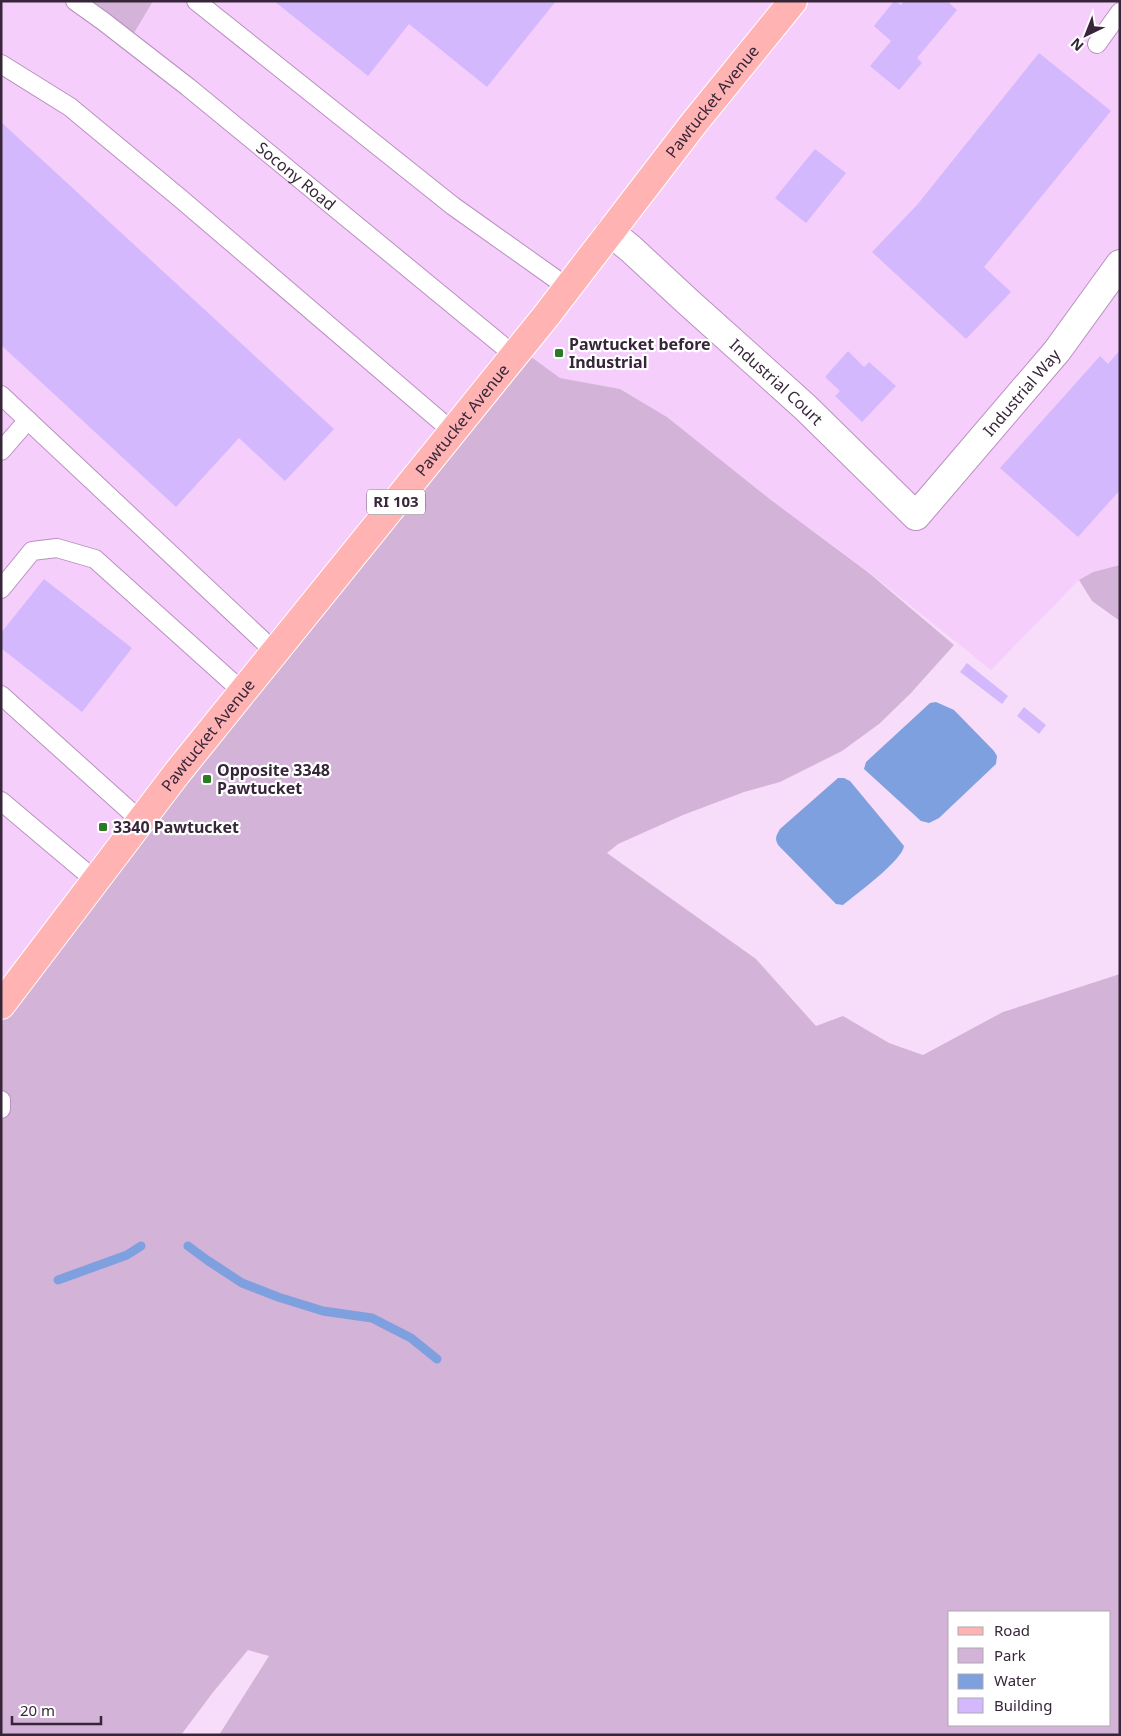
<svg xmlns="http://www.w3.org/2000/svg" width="1121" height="1736" font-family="'Noto Sans',sans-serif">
  <rect width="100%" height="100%" fill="#f8ddfb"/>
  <path fill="#f6cefb" d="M1 1H1120V565L1093 572 1079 580 991 670 870 573 771 500 667 417 620 389 560 378 534 359 1 1005Z"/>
  <path fill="#d3b3d7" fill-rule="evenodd" d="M68 1H153L128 43Z
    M517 350 534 359 560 378 620 389 667 417 771 500 869 573 954 645 910 694 879 724 842 751 780 782 744 792 683 815 618 844 607 853 756 959 816 1026 843 1016 889 1043 923 1055 1003 1012 1120 974V1735H219L269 1656 248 1650 214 1691 181 1735H1V1005ZM950 1612H1110V1725H950Z
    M1120 565V621L1092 601 1079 580 1093 572Z"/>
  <path fill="#7ea0df" d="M936 702 954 710 994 751 997 756 996 764 939 818 929 823 921 821 864 769 866 762 930 703Z
    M838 778H844L850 781 904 846C902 861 856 894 843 905L836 904 779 846C774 839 776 836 780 829Z"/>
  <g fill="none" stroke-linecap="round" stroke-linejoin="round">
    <path stroke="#7ea0df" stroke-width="9" d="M188 1246 207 1260 242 1283 278 1297 323 1311 372 1318 411 1338 437 1359
      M58 1280 127 1255 141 1246"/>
  </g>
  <path fill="#d3b8fe" d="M274 1H556L487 87 409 24 368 76Z
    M894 1 901 5 904 1H947L957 10 917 58 922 63 899 90 870 66 891 41 874 26Z
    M1039 53 1111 111 984 267 1011 292 966 339 872 252 917 205Z
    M1 122 334 429 285 481 239 438 176 507 1 345Z
    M815 149 846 173 806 223 775 198Z
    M1120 350V490L1078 537 1000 468 1100 356 1108 364Z
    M848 351 864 367 869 362 896 386 862 422 835 396 840 391 825 377Z
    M44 579 132 648 82 712 1 648V633Z
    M967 663 1008 696 1002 704 960 672Z
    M1024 707 1046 725 1039 734 1017 716Z"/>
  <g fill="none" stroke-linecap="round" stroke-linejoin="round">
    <defs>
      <g id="service">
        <path id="s1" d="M75 1 103 21 188 87 514 355"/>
        <path d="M196 1 453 206 567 287"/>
        <path d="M1097 44 1120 12"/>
        <path d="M1 64 70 107 181 199 452 431"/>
        <path d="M1 395 275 652"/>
        <path d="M1 451 28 420"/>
        <path d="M1 589 32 551 57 548 95 559 243 692"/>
        <path d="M1 695 141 821"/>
        <path d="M1 801 96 881"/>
        <path d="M1 1100V1109"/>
      </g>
      <g id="minor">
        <path id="s2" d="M610 232 631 249 687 301 805 407 916 516 1057 351 1120 264"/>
      </g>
      <g id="primary">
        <path id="s3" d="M1 1005 177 773 546 316 694 123 793 1"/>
      </g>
    </defs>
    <use href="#service" stroke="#b990c0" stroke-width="20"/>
    <use href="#minor" stroke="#b990c0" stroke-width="30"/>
    <use href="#primary" stroke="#fff" stroke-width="30"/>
    <use href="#service" stroke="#fff" stroke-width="18"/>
    <use href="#minor" stroke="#fff" stroke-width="28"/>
    <use href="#primary" stroke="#ffb3b3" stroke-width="28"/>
  </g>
  <g fill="#2b7a24" stroke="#fff" stroke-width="2">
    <rect x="554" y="348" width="10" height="10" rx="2.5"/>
    <rect x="202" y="774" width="10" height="10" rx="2.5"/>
    <rect x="98" y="822" width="10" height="10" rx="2.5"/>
  </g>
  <g text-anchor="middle" stroke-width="4.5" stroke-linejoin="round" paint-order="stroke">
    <rect fill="#fff" stroke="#736774" stroke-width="1" x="367" y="489.5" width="58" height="25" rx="4"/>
    <g font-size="15" font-weight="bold" fill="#372639">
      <text x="396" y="507">RI 103</text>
    </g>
    <g font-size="16" fill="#372639" stroke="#fff">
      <text dy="6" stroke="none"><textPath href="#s3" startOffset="1150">Pawtucket Avenue</textPath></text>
      <text dy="6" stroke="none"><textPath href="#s1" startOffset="282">Socony Road</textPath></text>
      <text dy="6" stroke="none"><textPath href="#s2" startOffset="224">Industrial Court</textPath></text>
      <text dy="6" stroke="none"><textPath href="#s2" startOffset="580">Industrial Way</textPath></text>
      <text dy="6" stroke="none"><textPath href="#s3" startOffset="745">Pawtucket Avenue</textPath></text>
      <text dy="6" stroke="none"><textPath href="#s3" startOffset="340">Pawtucket Avenue</textPath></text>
    </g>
    <g font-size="16" font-weight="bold" fill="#372639" stroke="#fff" text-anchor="start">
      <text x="569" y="350">Pawtucket before<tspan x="569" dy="18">Industrial</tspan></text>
      <text x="217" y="776">Opposite 3348<tspan x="217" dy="18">Pawtucket</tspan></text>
      <text x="113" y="833">3340 Pawtucket</text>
    </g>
  </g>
  <rect width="1121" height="1736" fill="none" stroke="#372639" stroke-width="5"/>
  <rect x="948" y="1611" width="162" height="115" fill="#ffffff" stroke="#afa8b0"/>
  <rect x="958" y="1627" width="25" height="8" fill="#ffb3b3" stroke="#afa8b0"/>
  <text x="994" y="1636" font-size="15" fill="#372639">Road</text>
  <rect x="958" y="1648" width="25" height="15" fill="#d3b3d7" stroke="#afa8b0"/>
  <text x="994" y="1661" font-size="15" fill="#372639">Park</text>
  <rect x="958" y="1674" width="25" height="15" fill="#7ea0df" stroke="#afa8b0"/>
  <text x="994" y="1686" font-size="15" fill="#372639">Water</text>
  <rect x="958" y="1698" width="25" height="15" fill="#d3b8fe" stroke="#afa8b0"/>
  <text x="994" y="1711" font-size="15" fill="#372639">Building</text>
  <g transform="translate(1086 35) rotate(223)" stroke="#ffffff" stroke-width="4" paint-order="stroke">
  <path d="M0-4L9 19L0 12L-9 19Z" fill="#372639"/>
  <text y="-8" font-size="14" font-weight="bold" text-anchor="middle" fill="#372639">N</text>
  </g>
  <path d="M12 1716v8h89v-8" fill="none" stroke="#372639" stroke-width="2.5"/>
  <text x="20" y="1716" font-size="15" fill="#372639" stroke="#ffffff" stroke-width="4" paint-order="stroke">20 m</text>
</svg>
